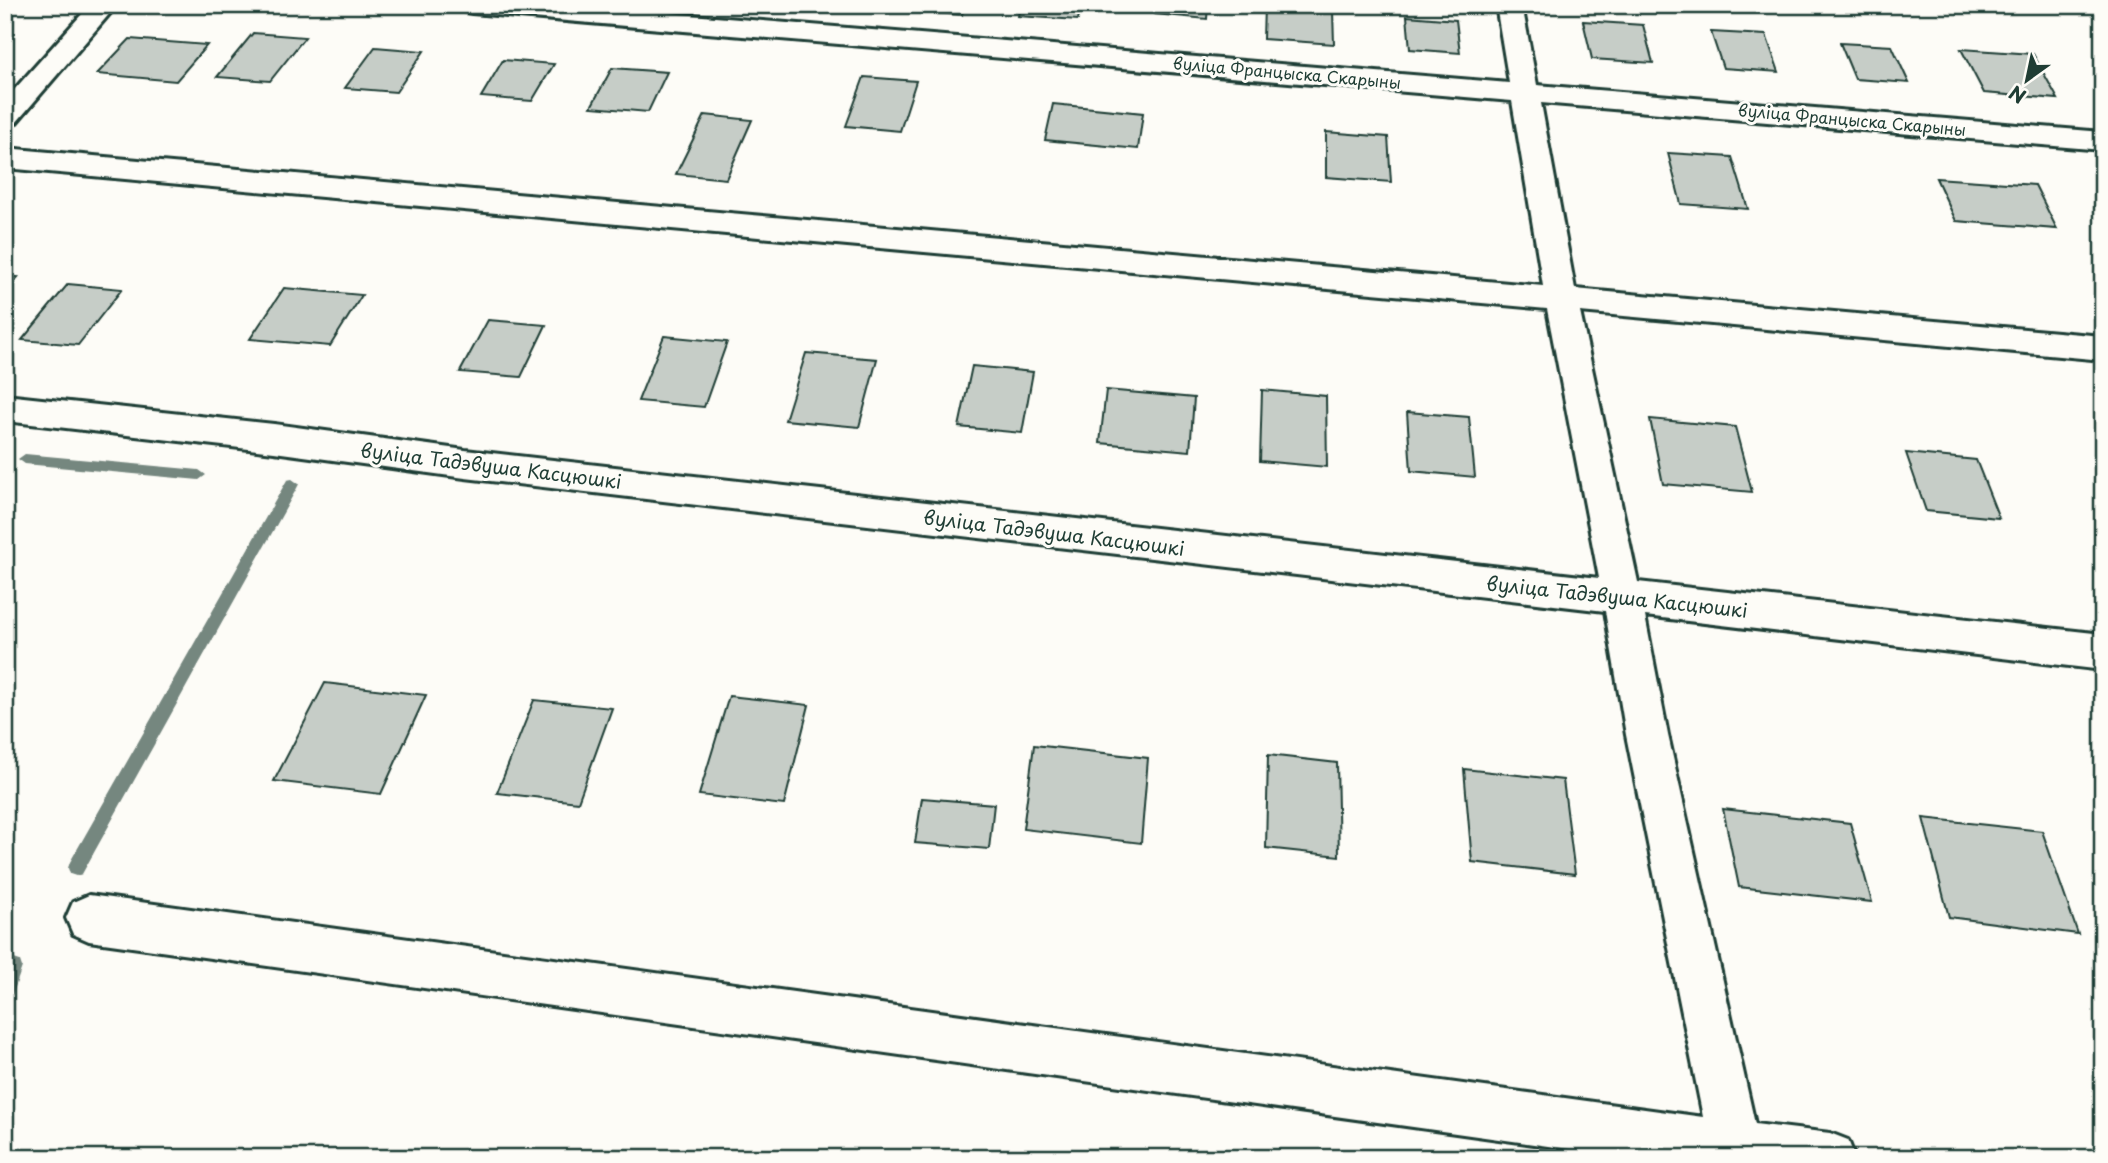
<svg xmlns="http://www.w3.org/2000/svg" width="2108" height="1163" font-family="'Playpen Sans',sans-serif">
  <rect width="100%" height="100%" fill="#fdfcf7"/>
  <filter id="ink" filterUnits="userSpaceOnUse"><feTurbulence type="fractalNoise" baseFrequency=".0143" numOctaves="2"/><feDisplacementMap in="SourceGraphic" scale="14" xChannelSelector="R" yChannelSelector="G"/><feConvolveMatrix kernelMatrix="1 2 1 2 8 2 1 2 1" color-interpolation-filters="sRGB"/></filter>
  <g filter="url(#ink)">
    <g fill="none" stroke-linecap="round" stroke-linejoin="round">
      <path fill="#75877f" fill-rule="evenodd" d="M25 454 199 470 206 475 199 480 25 464 18 459Z
        M292 479 299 484 297 488 82 874 76 876 70 874 68 868 70 862 287 480Z
        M14 959 20 961 22 967 11 999 5 1001V968L8 961Z"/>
    </g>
    <path fill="#c6cdc7" stroke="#1f3d34" stroke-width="2" d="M906 5H965L962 15 904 11Z
      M1020 5H1081L1078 20 1018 16Z
      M1157 5H1208L1207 19 1155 14Z
      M1264 6 1333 11 1334 44 1263 39Z
      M1407 16 1456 20 1460 53 1410 49Z
      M1583 21 1643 25 1653 63 1592 59Z
      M1711 32 1766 35 1779 72 1723 68Z
      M253 33 305 37 270 81 217 77Z
      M130 39 207 45 176 81 97 74Z
      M1840 43 1892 46 1909 83 1855 79Z
      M375 47 424 51 396 92 345 88Z
      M1961 49 2033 54 2058 99 1984 93Z
      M503 60 554 64 532 101 481 97Z
      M612 68 667 72 648 112 591 107Z
      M864 77 916 81 900 131 846 126Z
      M1053 104 1143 113 1138 149 1045 140Z
      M705 115 752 120 726 179 676 174Z
      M1326 132 1388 137 1391 182 1326 177Z
      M1668 153 1732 157 1748 209 1681 204Z
      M1936 178 2035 185 2057 229 1956 221Z
      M5 276 18 277 5 292Z
      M68 284 122 289 78 345 22 340Z
      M284 288 362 295 330 346 250 339Z
      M488 320 546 325 521 377 460 372Z
      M664 336 727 342 704 407 638 401Z
      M806 353 877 359 859 427 785 420Z
      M972 366 1033 372 1022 433 959 427Z
      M1106 390 1194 398 1190 451 1100 443Z
      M1262 390 1326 396 1327 467 1260 461Z
      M1407 412 1469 417 1475 477 1411 471Z
      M1650 419 1735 427 1752 492 1663 484Z
      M1906 453 1976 460 1999 518 1926 511Z
      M325 683 426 695 381 794 274 781Z
      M729 696 809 705 784 805 699 795Z
      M534 700 612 708 578 802 497 793Z
      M1034 745 1148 758 1141 843 1023 829Z
      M1268 755 1337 763 1339 856 1266 848Z
      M1464 769 1563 780 1575 874 1472 862Z
      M922 798 994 804 989 849 915 843Z
      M1723 809 1850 823 1872 902 1739 887Z
      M1923 818 2042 831 2078 934 1949 917Z"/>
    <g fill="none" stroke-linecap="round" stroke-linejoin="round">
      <defs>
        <path id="minor" d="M90 5H117L15 124 5 127V100Z
          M459 5H571L1509 83 1496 5H1522L1537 85 2103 132V150L1541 103 1575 289 2103 336V360L1580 312 1638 582 2103 634V670L1645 616 1668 735 1755 1124 1830 1133 1848 1140 1855 1158H1633L89 941 73 934 66 918 73 902 89 895 1703 1117 1626 735 1605 611 465 478 274 452 5 421V395L274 424 465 450 1599 578 1547 309 5 168V148L1543 286 1512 101 472 13 463 11Z"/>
      </defs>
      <use href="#minor" stroke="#1f3d34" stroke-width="6"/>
      <use href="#minor" fill="#fdfcf7" fill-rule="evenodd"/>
    </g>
  </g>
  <g text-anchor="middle" stroke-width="6" stroke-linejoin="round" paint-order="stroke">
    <g font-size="16" fill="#1f3d34" stroke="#fdfcf7">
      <text transform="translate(1287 73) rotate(5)" y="6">вуліца Францыска Скарыны</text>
      <text transform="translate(1852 120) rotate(5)" y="6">вуліца Францыска Скарыны</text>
    </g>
    <g font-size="19" fill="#1f3d34" stroke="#fdfcf7">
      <text transform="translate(491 466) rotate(7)" y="7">вуліца Тадэвуша Касцюшкі</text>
      <text transform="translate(1054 533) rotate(7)" y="7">вуліца Тадэвуша Касцюшкі</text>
      <text transform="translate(1617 597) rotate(6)" y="7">вуліца Тадэвуша Касцюшкі</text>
    </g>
  </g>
  <rect width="2108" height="1163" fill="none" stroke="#fdfcf7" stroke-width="28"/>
  <rect x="14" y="14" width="2080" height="1135" fill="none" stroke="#1f3d34" stroke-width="2.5" filter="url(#ink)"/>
  <g transform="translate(2027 80) rotate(213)" stroke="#fdfcf7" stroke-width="5" paint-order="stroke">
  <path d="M0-5L12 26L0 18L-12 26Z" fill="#1f3d34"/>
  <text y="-10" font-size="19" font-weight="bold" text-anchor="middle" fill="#1f3d34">N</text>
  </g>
</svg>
